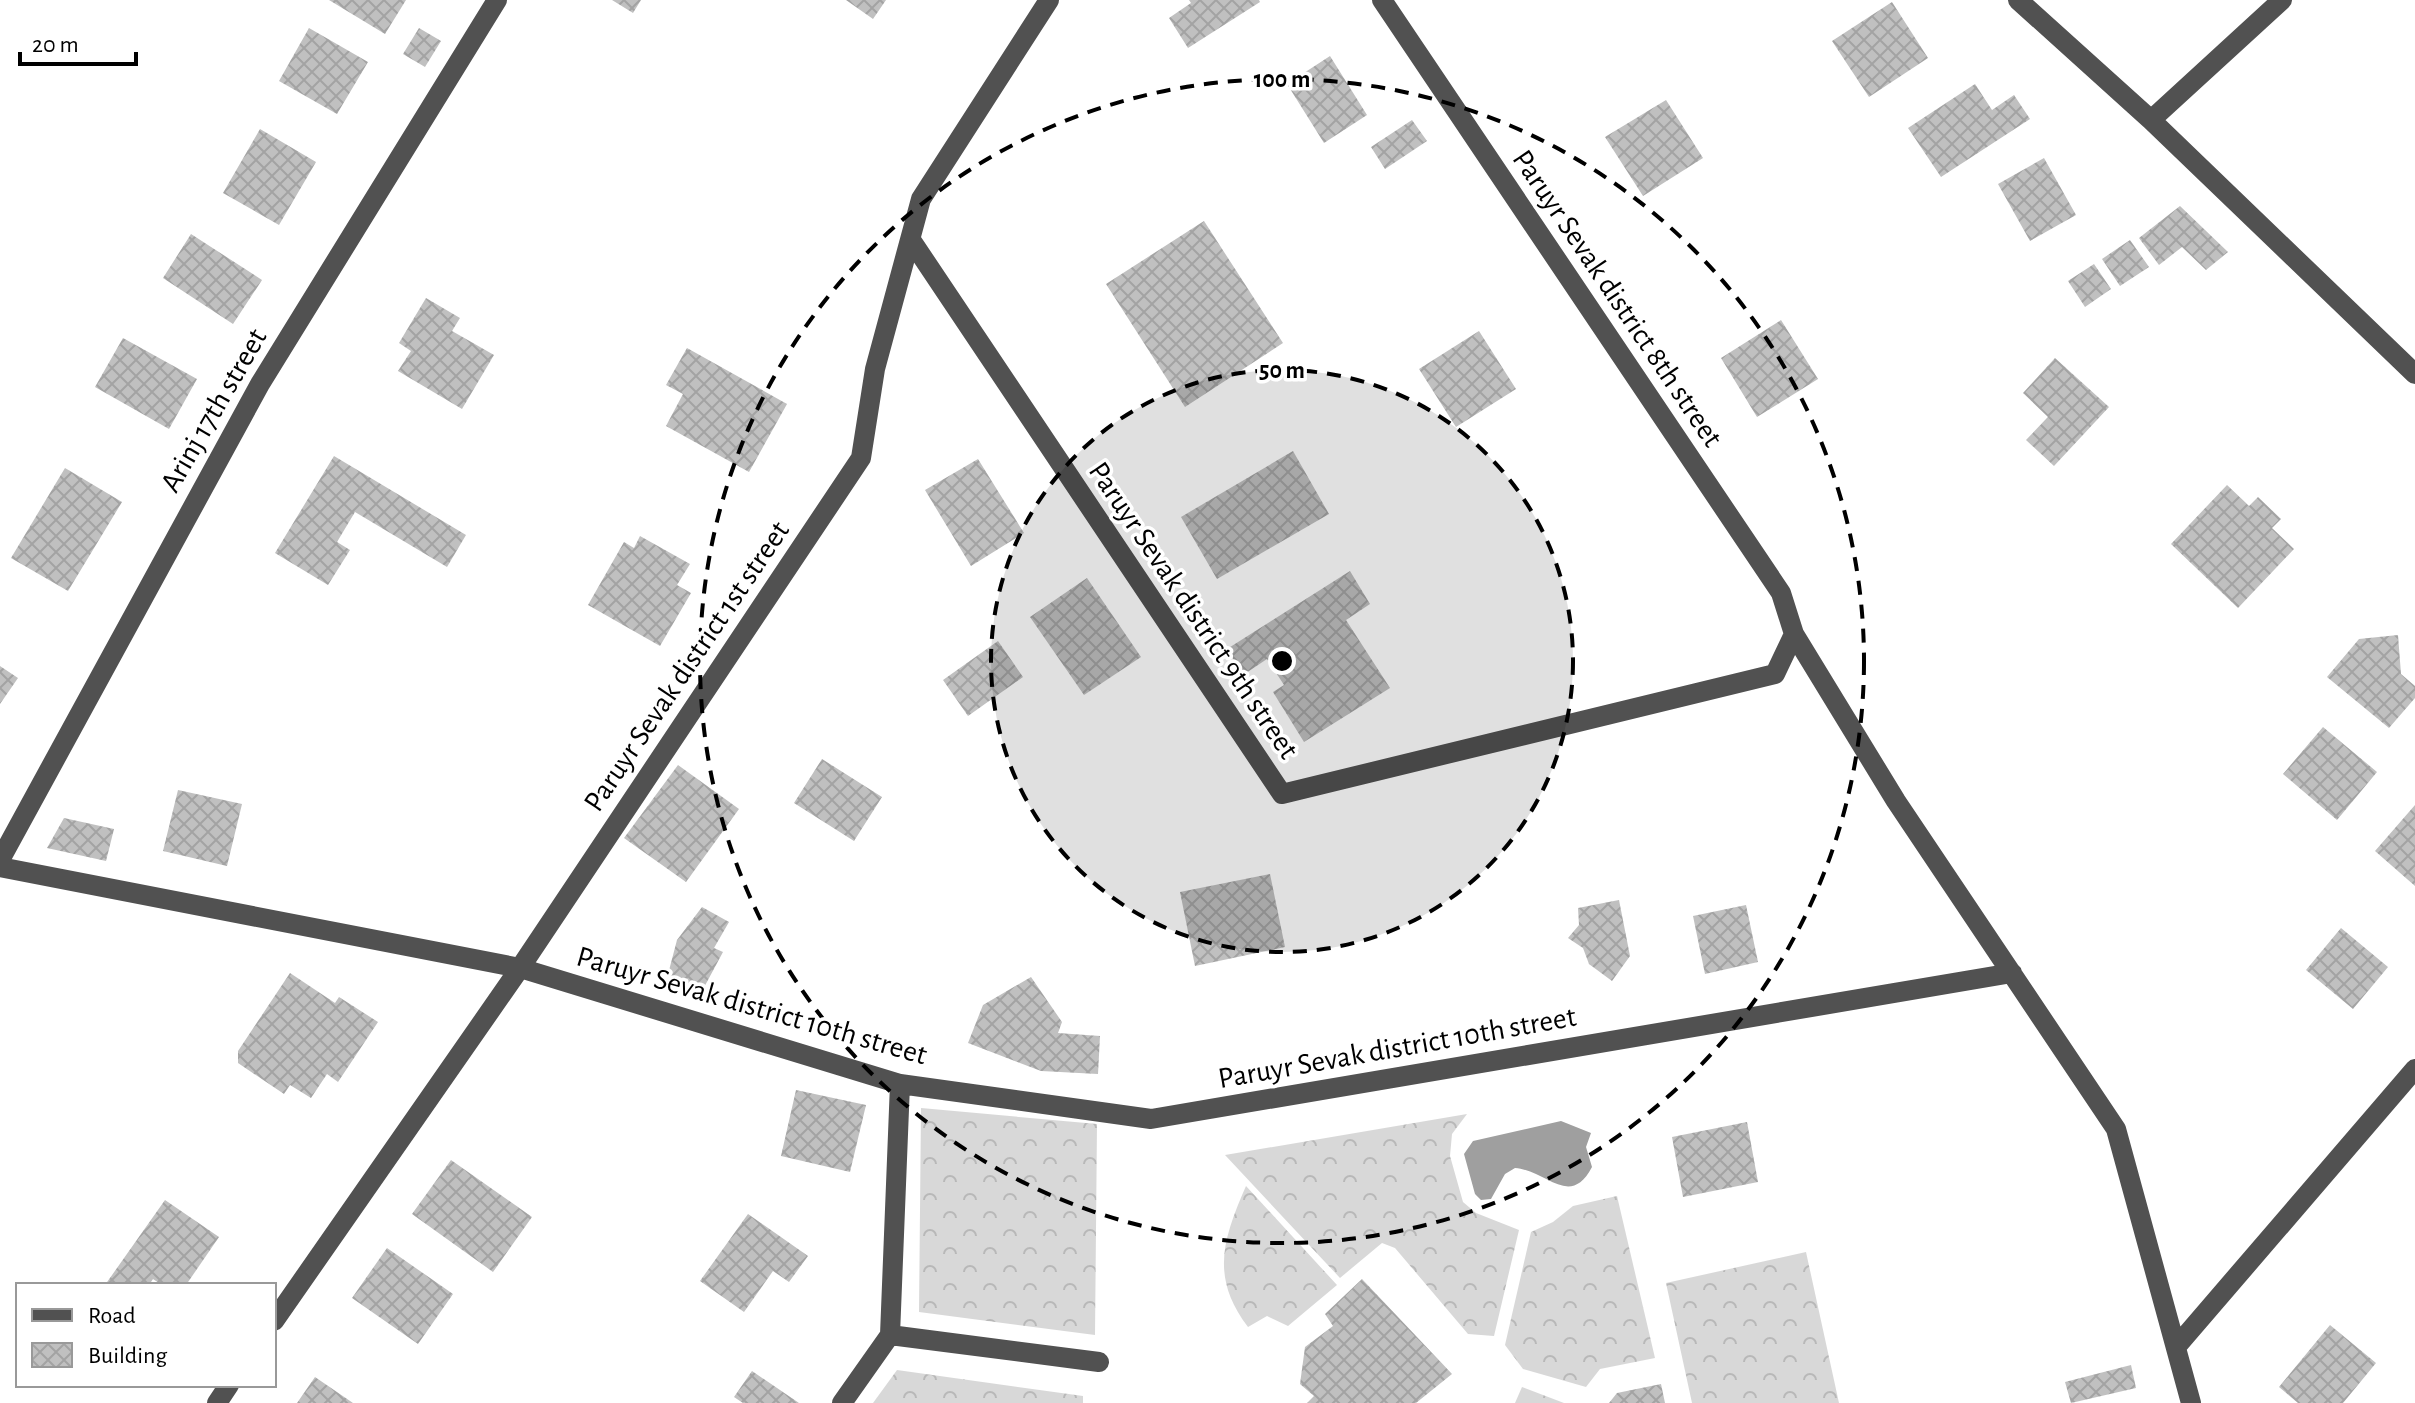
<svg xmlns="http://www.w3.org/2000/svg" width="2415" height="1403" font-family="'Alegreya Sans',sans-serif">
  <defs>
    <pattern id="forest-crowns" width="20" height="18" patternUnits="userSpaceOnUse" patternTransform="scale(2)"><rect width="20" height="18" fill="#d8d8d8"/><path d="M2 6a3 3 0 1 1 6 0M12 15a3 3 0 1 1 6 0" fill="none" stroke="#b8b8b8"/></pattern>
    <pattern id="building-cross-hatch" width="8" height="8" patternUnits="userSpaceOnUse" patternTransform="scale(2)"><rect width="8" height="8" fill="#c0c0c0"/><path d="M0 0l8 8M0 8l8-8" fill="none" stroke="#a3a3a3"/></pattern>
  </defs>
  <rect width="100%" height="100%" fill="#fff"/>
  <path fill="url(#forest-crowns)" d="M921 1108 1097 1124 1095 1335 919 1312Z
    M1467 1114 1452 1134 1450 1156 1463 1202 1476 1213 1519 1230 1494 1336 1468 1334 1395 1248 1382 1243 1340 1278 1225 1155Z
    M1246 1186 1337 1285 1288 1326 1267 1316 1248 1327C1210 1277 1223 1239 1246 1186Z
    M1617 1196 1655 1358 1600 1369 1586 1387 1523 1369 1505 1345 1531 1232 1553 1222 1573 1206Z
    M1806 1252 1839 1403H1692L1666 1283Z
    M897 1370 1083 1396V1403H873Z
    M1522 1387 1564 1403H1515Z"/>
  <path fill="#9f9f9f" d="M1561 1121 1591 1133 1586 1147 1592 1167C1570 1209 1546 1170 1515 1168L1505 1174 1491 1199 1481 1200 1475 1194 1464 1154 1473 1141Z"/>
  <path fill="url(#building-cross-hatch)" d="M329 0H406L385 34Z
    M612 0H641L633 13Z
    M846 0H886L873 19Z
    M1189 0H1259L1260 2 1188 48 1169 18 1191 3Z
    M1892 2 1928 58 1869 97 1832 41Z
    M309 28 368 62 337 114 279 81Z
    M419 28 441 41 425 67 403 54Z
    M1330 56 1367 115 1324 143 1287 84Z
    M1975 84 1992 110 2014 95 2030 119 1941 177 1908 128Z
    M1666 100 1703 158 1643 196 1605 137Z
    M1412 120 1427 141 1385 169 1371 147Z
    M260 129 316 162 279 225 223 193Z
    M2044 158 2076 215 2030 241 1998 184Z
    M2180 206 2228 252 2206 270 2182 247 2159 265 2139 238Z
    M1204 221 1283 343 1185 407 1106 284Z
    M191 234 262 280 233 324 163 278Z
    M2130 240 2149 267 2120 286 2102 259Z
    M2094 264 2111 289 2085 307 2068 281Z
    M426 298 460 318 452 331 494 355 462 409 398 371 411 351 399 343Z
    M1781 320 1818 379 1757 417 1721 358Z
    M1479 331 1516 389 1456 427 1419 369Z
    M123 338 197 379 169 429 95 387Z
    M687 348 787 404 749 472 666 426 683 394 666 385Z
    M2055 358 2109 407 2054 466 2026 440 2048 417 2023 393Z
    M1293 451 1329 514 1217 579 1181 517Z
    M334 456 466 535 447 567 355 512 337 542 350 550 328 585 275 553Z
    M978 459 1024 533 971 566 925 490Z
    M65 468 122 502 68 591 11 558Z
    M2227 485 2249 506 2258 497 2281 519 2272 528 2294 549 2238 608 2171 544Z
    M640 536 690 564 677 585 691 593 660 646 588 605 624 542 634 548Z
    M1350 571 1370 604 1346 620 1390 688 1304 742 1273 692 1284 685 1267 659 1243 675 1227 649Z
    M1087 578 1141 657 1084 695 1030 617Z
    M2398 635 2401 674 2415 686V698L2389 728 2327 677 2359 639Z
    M998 641 1023 677 968 716 943 680Z
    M0 666 18 678 0 704Z
    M2323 727 2377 772 2337 820 2283 774Z
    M822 759 882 797 854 841 794 803Z
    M678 765 739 809 686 882 624 838Z
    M178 790 242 804 227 866 163 851Z
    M2415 805V886L2375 851Z
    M64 818 114 829 106 861 47 848Z
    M1270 874 1285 947 1195 966 1180 892Z
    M1619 900 1630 956 1612 981 1589 964 1583 948 1568 938 1579 925 1578 908Z
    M1746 905 1758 962 1705 974 1693 916Z
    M702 907 729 922 714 948 723 952 701 993 667 978 677 940Z
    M2341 928 2388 967 2353 1009 2306 970Z
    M290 973 335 1003 339 997 378 1022 338 1082 327 1074 311 1098 290 1085 284 1094 238 1063V1051Z
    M1031 977 1062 1022 1058 1033 1100 1036 1098 1074 1041 1071 968 1043 983 1005Z
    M796 1090 866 1105 850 1172 781 1156Z
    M1747 1122 1758 1182 1683 1197 1672 1137Z
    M451 1160 532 1217 493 1272 412 1214Z
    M165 1200 219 1237 186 1285H162L153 1279 149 1285H105Z
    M748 1214 808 1256 789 1282 773 1271 744 1312 700 1281Z
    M387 1248 453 1294 418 1344 352 1298Z
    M1362 1279 1452 1374 1416 1403H1307L1314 1396 1300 1384 1305 1347 1333 1326 1325 1314Z
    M2330 1325 2376 1363 2343 1403H2298L2279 1387Z
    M2131 1365 2136 1388 2071 1403 2065 1382Z
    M752 1371 799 1403H743L734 1397Z
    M315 1377 353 1403H297Z
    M1661 1384 1665 1403H1609L1617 1393Z"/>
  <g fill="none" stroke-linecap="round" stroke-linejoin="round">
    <path stroke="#515151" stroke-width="20" d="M1382 0 1781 593 1794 634 1896 801 2116 1129 2191 1403
      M2018 0 2151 120 2415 374
      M2151 120 2282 0
      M911 240 1282 794 1775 674 1794 634
      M0 860 260 384 497 0
      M0 867 520 968 900 1084 1151 1119 2012 973
      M274 1321 520 968 861 458 875 369 921 199 1049 0
      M890 1335 1099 1362
      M2176 1347 2415 1069
      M217 1403 229 1385
      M842 1403 890 1335 900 1084"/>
  </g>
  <circle cx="1282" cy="661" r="291" fill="#000" fill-opacity=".12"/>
  <g fill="none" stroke="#000" stroke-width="4" stroke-dasharray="14 10">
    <circle cx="1282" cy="661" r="291"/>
    <circle cx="1282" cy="661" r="582"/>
  </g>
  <g text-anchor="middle" stroke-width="7" stroke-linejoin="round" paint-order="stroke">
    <g font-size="30" fill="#000" stroke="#fff">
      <text transform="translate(1618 298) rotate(56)" y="10">Paruyr Sevak district 8th street</text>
      <text transform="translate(213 410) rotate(-60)" y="10">Arinj 17th street</text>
      <text transform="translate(1194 610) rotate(56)" y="10">Paruyr Sevak district 9th street</text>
      <text transform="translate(686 666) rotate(-56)" y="10">Paruyr Sevak district 1st street</text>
      <text transform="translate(752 1005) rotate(16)" y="10">Paruyr Sevak district 10th street</text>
      <text transform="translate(1397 1047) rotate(-10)" y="10">Paruyr Sevak district 10th street</text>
    </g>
  </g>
  <circle cx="1282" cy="661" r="12" fill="#000" stroke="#fff" stroke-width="4"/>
  <g font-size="24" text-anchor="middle" font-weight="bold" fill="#000" stroke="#fff" stroke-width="7" stroke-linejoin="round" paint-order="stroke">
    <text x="1282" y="87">100 m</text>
    <text x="1282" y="378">50 m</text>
  </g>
  <rect x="16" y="1283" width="260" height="104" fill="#ffffff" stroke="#999999" stroke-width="2"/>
  <rect x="32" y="1309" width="40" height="12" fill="#515151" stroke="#999999" stroke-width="2"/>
  <text x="88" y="1323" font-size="24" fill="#000000">Road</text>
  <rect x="32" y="1343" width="40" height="24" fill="url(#building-cross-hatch)" stroke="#999999" stroke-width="2"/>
  <text x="88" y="1363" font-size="24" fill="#000000">Building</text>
  <path d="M20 52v12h116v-12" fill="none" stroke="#000000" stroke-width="4"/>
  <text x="32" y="52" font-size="24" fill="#000000" stroke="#ffffff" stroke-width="6" paint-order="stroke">20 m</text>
</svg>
